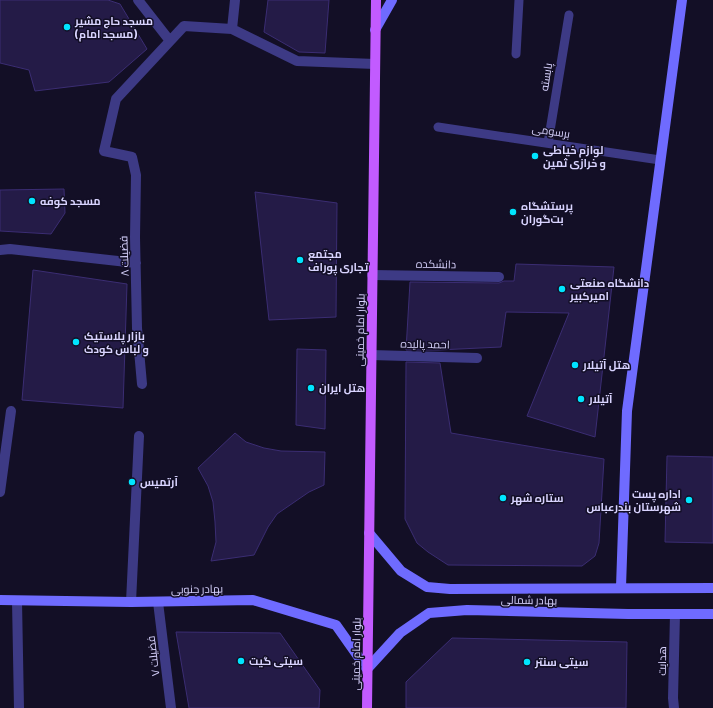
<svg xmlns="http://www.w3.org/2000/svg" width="713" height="708" font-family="Barlow,Cairo,sans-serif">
  <rect width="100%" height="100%" fill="#130f26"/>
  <path fill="#241b47" stroke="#3b2d73" d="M0 0H108L120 4 147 49 109 82 35 91 29 70 0 63Z
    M268 0H329L325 53 299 52 264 32Z
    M64 189 65 213 51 234 0 231V190Z
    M255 192 337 203 336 317 269 320Z
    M516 264 614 267 595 437 527 416 569 313 506 312 501 347 438 350H406L410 282 499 283 504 281H514Z
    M33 270 127 284 123 408 22 400Z
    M297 349 326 350 325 429 296 425Z
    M406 362 440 363 451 433 604 459 599 543 595 556 582 566 448 565 428 552 417 543 405 519Z
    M235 433 246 442 264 448 281 451 325 452 324 485 309 492 277 514 268 527 254 555 211 561 216 542 215 522 213 502 208 486 198 468Z
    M667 456 713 457V543L665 542Z
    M176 632 280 633 320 690 319 708H189Z
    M452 638 627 642 626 708H406V682Z"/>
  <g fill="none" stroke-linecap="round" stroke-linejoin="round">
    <path stroke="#3d3a85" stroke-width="9" d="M516 54 519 0
      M438 127 660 160
      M548 143 569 15"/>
    <path stroke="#3d3a85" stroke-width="10" d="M138 0 170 41
      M232 29 235 0
      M0 250 10 249 136 263
      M372 275 499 277
      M371 355 477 358
      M142 384 137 328 135 237 136 175 132 157 104 151 116 99 184 26 232 29 297 61 375 64
      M0 492 11 411
      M17 601 19 708
      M131 602 139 436
      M158 602 171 708
      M674 708 673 698 675 614"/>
    <path stroke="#6f6bff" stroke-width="10" d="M375 30 392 0
      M369 533 401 571 427 587 450 589 713 588
      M621 587 627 411 682 0
      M0 600 131 602 253 600 336 625 367 669 400 633 429 613 467 610 628 614H713"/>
    <path stroke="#c25bff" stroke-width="10" d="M367 708 376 0"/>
  </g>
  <g fill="#00e5ff" stroke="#130f26" stroke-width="1.5">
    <circle cx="67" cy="27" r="4"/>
    <circle cx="535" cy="156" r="4"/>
    <circle cx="32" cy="201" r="4"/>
    <circle cx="513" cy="212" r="4"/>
    <circle cx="300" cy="260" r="4"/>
    <circle cx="562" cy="289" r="4"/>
    <circle cx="76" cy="342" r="4"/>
    <circle cx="575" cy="365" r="4"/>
    <circle cx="311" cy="388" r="4"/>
    <circle cx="581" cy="399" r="4"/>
    <circle cx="132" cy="482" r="4"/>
    <circle cx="503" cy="498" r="4"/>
    <circle cx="689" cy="500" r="4"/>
    <circle cx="241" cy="661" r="4"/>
    <circle cx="527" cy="662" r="4"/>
  </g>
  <g text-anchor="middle" stroke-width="3" stroke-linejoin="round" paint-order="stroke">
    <g font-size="11" font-weight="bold" fill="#d9d4ff" stroke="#130f26" text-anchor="start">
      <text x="75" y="25">مسجد حاج مشیر<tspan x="75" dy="13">(مسجد امام)</tspan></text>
      <text x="543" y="154">لوازم خیاطی<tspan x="543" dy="13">و خرازی ثمین</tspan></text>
      <text x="40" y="205">مسجد کوفه</text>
      <text x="521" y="210">پرستشگاه<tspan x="521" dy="13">بت‌گوران</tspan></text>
      <text x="308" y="258">مجتمع<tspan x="308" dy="13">تجاری پوراف</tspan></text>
      <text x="570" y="287">دانشگاه صنعتی<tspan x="570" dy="13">امیرکبیر</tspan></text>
      <text x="84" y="340">بازار پلاستیک<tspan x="84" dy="13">و لباس کودک</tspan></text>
      <text x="583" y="369">هتل آتیلار</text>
      <text x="319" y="392">هتل ایران</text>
      <text x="589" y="403">آتیلار</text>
      <text x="140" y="486">آرتمیس</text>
      <text x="681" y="498" text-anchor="end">اداره پست<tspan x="681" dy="13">شهرستان بندرعباس</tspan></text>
      <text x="511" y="502">ستاره شهر</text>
      <text x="249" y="665">سیتی گیت</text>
      <text x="535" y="666">سیتی سنتر</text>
    </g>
    <g font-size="11" fill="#d9d4ff" stroke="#130f26">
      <text transform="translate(546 77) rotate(-81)" y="4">پابسته</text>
      <text transform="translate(551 131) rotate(9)" y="4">برسومی</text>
      <text transform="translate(124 256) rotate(-92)" y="4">فضیلت ۸</text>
      <text transform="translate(436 264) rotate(1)" y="4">دانشکده</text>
      <text transform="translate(360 330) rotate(-89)" y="4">بلوار امام خمینی</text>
      <text transform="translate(425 344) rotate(1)" y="4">احمد پالیده</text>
      <text transform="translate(197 589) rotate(-1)" y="4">بهادر جنوبی</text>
      <text transform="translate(529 600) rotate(1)" y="4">بهادر شمالی</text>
      <text transform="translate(356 654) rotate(-89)" y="4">بلوار امام خمینی</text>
      <text transform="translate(153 656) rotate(-97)" y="4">فضیلت ۷</text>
      <text transform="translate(662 661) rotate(-89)" y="4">هدایت</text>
    </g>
  </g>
</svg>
